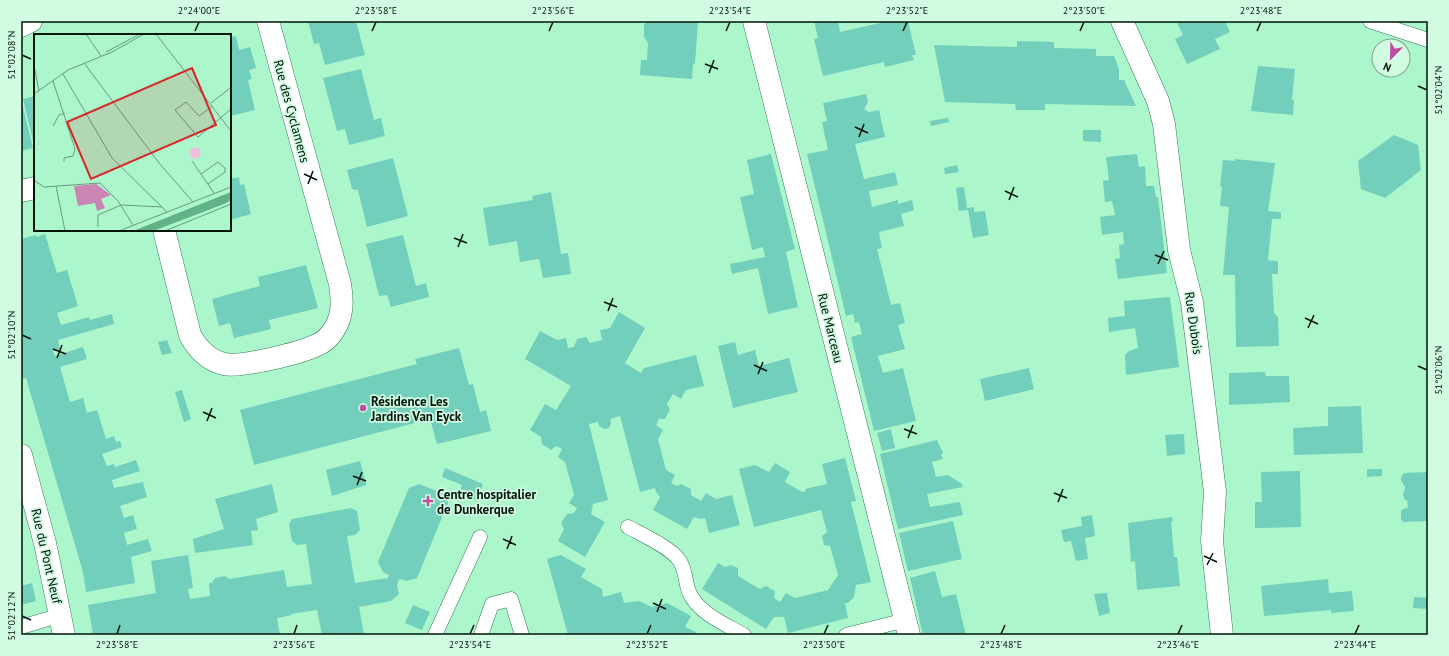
<svg xmlns="http://www.w3.org/2000/svg" width="1449" height="656" font-family="'PT Sans',sans-serif">
  <rect width="100%" height="100%" fill="#acf6cc"/>
  <path fill="#72cfbc" d="M308 21H356L365 55 325 65 319 43 314 44Z
    M648 21H698L695 64H693L692 79 640 75 641 60H647L648 43 644 37V25Z
    M814 21H838L840 32 880 23V21H908L916 55H912L914 60 885 67 884 62 823 76 814 39 818 38Z
    M1176 21H1225L1230 32 1215 39 1220 49 1187 64 1175 39 1183 35Z
    M236 36 239 50 250 47 256 68 249 70 252 79 248 80 255 110 230 116V37Z
    M1017 41 1054 42V48L1096 49V56H1114L1119 69V80H1124L1136 106 1045 104V110H1016L1015 104 945 102 934 45 1017 47Z
    M1258 66 1295 69 1292 100H1294L1293 115 1251 111Z
    M361 69 374 120 381 118 385 136 349 145 345 129 337 131 323 78Z
    M866 94 868 102 864 109 869 112 879 110 885 137 855 144 864 179 895 172 898 185 869 191 872 207 898 200V204L912 200 914 210 901 214 904 226 879 232 882 248 877 249 891 305 900 303 905 323 898 325 905 349 878 356 883 373 903 368 916 421 874 431 851 337 862 334 859 322 855 323 853 314 846 316 807 154 828 150 822 122 827 121 823 103Z
    M35 96V140L33 141 23 99Z
    M21 99 33 148 21 151Z
    M948 118 949 122 931 126 930 121Z
    M1083 130H1101V142L1083 141Z
    M1394 135 1418 145 1421 170 1385 198 1361 189 1358 161Z
    M771 154 795 249 786 252 798 307 768 314 758 268 732 274 730 264 765 257 763 247 752 250 740 197 754 194 747 160Z
    M1137 154 1139 167 1145 166 1146 186H1154L1156 197H1158L1167 273 1118 279 1115 259 1120 258 1119 245 1124 244 1123 232 1102 235 1100 217 1115 215 1112 201 1105 202 1103 181 1109 180 1106 157Z
    M393 158 408 216 367 227 358 190 352 189 347 170Z
    M1235 159 1275 163 1268 211 1281 212V219H1272L1268 260 1278 261V274H1272L1274 313 1278 317 1279 346 1236 347 1235 275H1223L1229 207 1220 206 1222 186 1220 187 1223 160 1235 161Z
    M957 165 959 172 945 174 944 168Z
    M239 177 240 185 244 184 251 214 230 220V179Z
    M964 187 967 208 974 207V212L985 211 989 235 973 238 968 210 959 211 956 188Z
    M551 192 561 254 568 253 571 274 543 278 539 259 520 262 517 241 489 246 483 208 533 200 532 196Z
    M45 234 57 273 67 270 78 306 57 313 61 325 89 317 90 320 112 314 114 324 58 340 60 349 53 351 55 356 83 347 87 359 60 367 70 402 83 398 87 413 97 410 106 439 114 436 116 442 120 441 122 447 102 454 107 466 114 464 115 467 136 460 140 471 112 480 114 488 143 482 147 497 120 506 124 518 133 515 137 529 124 533 127 545 148 539 152 551 131 557 135 583 86 592 83 572 36 412 26 378 23 379 21 371V239L36 235 37 237Z
    M403 235 416 286 426 283 429 297 391 307 387 295 379 296 366 244Z
    M306 265 318 308 269 320 271 329 234 338 230 323 219 326 212 299 260 286 258 277Z
    M1170 297 1179 367 1126 375 1125 355 1129 351 1138 348 1135 328 1109 332 1108 318 1125 316 1124 301Z
    M619 312 645 328 625 363 641 373 644 368 696 355 704 386 686 390 681 399 673 394 667 404 670 410 665 419H659L656 425 663 430 658 439 666 470 675 475 671 483 677 486 681 484 691 489V495L701 501 706 493 716 499 732 495 740 525 709 533 705 518 701 519 694 517 687 529 653 510 660 497 656 492 655 488 640 492 620 416 610 419 611 423 609 428 604 429 599 426 598 422 589 424 608 500 593 504 591 514 605 522 585 557 558 541 564 529 561 523 567 514 574 513 577 508 569 503 574 495 565 462 558 457 562 449 556 446 551 450 542 444 541 437 530 430 545 404 556 410 571 386 525 359 540 331 557 340 566 338 568 348 574 347 577 339 586 337 590 343 602 340 600 330 610 328Z
    M167 340 172 353 162 355 158 342Z
    M735 342 738 355 755 350 759 366 789 358 798 392 733 408 718 346Z
    M459 348 469 385 473 384 480 412 486 410 491 431 437 444 430 419 254 465 240 410 417 364 415 359Z
    M1029 368 1034 389 985 401 980 379Z
    M1265 372 1266 376H1289L1290 402 1229 405V373Z
    M182 390 191 419 184 422 175 392Z
    M1361 406 1363 453 1294 455 1293 428 1328 426V407Z
    M891 429 895 448 882 451 877 433Z
    M1184 434 1185 454 1167 456 1165 435Z
    M937 440 943 453 941 455 943 459 932 462 936 477 948 475 962 484 963 487 927 494 930 507 960 502 963 515 898 529 880 454Z
    M845 458 856 501 851 502 871 582 856 585 854 597 848 603H845L848 618 788 633 784 617H774L766 629 702 589 718 563 725 567 731 565 738 568V576L760 589 766 586 775 591 774 598 780 602 786 593 795 598 828 590 838 575 830 546 824 545 822 536 827 532 821 510 754 527 739 469 755 465 769 472 775 463 790 472 785 482 802 492 806 491 805 489 827 484 822 464Z
    M360 461 366 485 332 496 326 470Z
    M445 468 483 484 477 501 459 493 462 485 442 477Z
    M1367 469H1382V476L1367 477Z
    M1300 471 1301 527 1255 528V502H1262L1261 472Z
    M1428 472V521L1403 522 1401 519V511L1403 509 1408 508 1407 500H1405L1403 495 1405 487 1401 480 1402 475 1405 473Z
    M272 484 278 512 256 519 258 530 251 531 253 545 195 553 193 539 224 529 215 499Z
    M419 484 444 494 448 503 417 578 407 581 399 579 397 586 399 594 391 601 359 607 364 635H322L317 610 291 614 292 615 277 618 280 635H93L88 605 156 593 151 561 188 555 193 588 188 589 190 599 210 596 209 583H212L215 578 225 576 229 579 284 570 287 587 312 584 306 544 297 545 292 541 289 524 292 519 351 508 357 511 360 530 355 535 347 536 355 583 388 578 389 575 383 572 378 562 409 488Z
    M1092 515 1095 536 1085 538 1088 559 1076 561 1071 541 1064 542 1061 530 1082 526 1081 517Z
    M1172 517 1173 522 1171 521 1174 557H1177L1180 586 1137 590 1135 561 1131 562 1128 523Z
    M953 521 962 559 908 571 899 533Z
    M561 555 586 569 581 577 602 589 603 597 621 592 624 603 639 601 652 607 667 603 691 616 685 627 696 632 694 635H568L547 559Z
    M935 571 942 597 956 594 966 635H923L910 578Z
    M1328 579 1329 593 1352 591 1354 611 1331 613V610L1264 616 1261 586Z
    M32 583 36 601 21 605V586Z
    M1107 593 1110 613 1099 616 1094 594Z
    M1414 597 1428 598V609L1413 608Z
    M413 605 430 612 422 630 405 623Z"/>
  <g fill="none" stroke-linecap="round" stroke-linejoin="round">
    <defs>
      <path id="lane" d="M1370 21 1428 40
        M628 527C643 535 670 547 679 560 686 569 685 582 689 592 698 613 725 624 744 635
        M21 627 61 615
        M435 635 480 537
        M481 635 492 604 511 599 522 635
        M846 635 906 620"/>
      <path id="street" d="M754 21 909 635
        M1122 21 1158 101 1164 124 1179 250 1192 302 1215 492 1212 541 1222 635
        M21 26 31 21
        M21 191 35 188
        M164 230 190 335C198 350 208 360 224 364 241 368 300 353 317 345 322 343 328 338 331 334 343 319 343 302 340 284L268 21"/>
      <path id="secondary" d="M21 455 45 543 64 635"/>
    </defs>
    <use href="#lane" stroke="#327b57" stroke-width="15"/>
    <use href="#street" stroke="#327b57" stroke-width="23"/>
    <use href="#secondary" stroke="#327b57" stroke-width="23"/>
    <use href="#lane" stroke="#fff" stroke-width="14"/>
    <use href="#street" stroke="#fff" stroke-width="22"/>
    <use href="#secondary" stroke="#fff" stroke-width="22"/>
  </g>
  <path fill="none" stroke="#001508" stroke-width="1.5" d="M195 31 199 22M372 31 376 22M549 31 553 22M726 31 730 22M903 31 907 22M1080 31 1084 22M1257 31 1261 22M22 55 31 59M705 64 718 69M709 73 714 60M1418 86 1427 90M855 127 868 133M859 137 864 124M304 174 317 180M308 184 313 171M1005 191 1018 197M1009 200 1014 187M454 238 467 243M458 247 463 234M1155 255 1168 260M1158 264 1164 251M604 302 617 307M608 311 613 298M1305 318 1318 324M1308 328 1314 315M22 335 31 339M53 349 66 354M57 358 62 345M754 365 767 371M1418 366 1427 370M758 374 763 362M203 412 216 418M207 421 212 408M904 429 917 434M908 438 913 425M353 476 366 481M357 485 362 472M1054 493 1067 498M1058 502 1063 489M503 539 516 545M507 549 512 536M1204 556 1217 562M1207 565 1213 553M653 603 666 609M657 612 662 599M22 616 31 620M117 634 120 625M294 634 297 625M470 634 474 625M647 634 651 625M824 634 828 625M1001 634 1005 625M1178 634 1182 625M1355 634 1359 625"/>
  <g fill="#c14ba3" stroke="#d1fce2" stroke-width="1.5">
    <circle cx="363" cy="408" r="4"/>
    <path d="M426 495h4v4h4v4h-4v4h-4v-4h-4v-4h4z"/>
  </g>
  <g text-anchor="middle" stroke-width="3.5" stroke-linejoin="round" paint-order="stroke">
    <g font-size="13" fill="#001508" stroke="#d1fce2">
      <text transform="translate(292 111) rotate(75)" y="5">Rue des Cyclamens</text>
      <text transform="translate(1194 323) rotate(82)" y="5">Rue Dubois</text>
      <text transform="translate(831 328) rotate(76)" y="5">Rue Marceau</text>
      <text transform="translate(47 556) rotate(77)" y="5">Rue du Pont Neuf</text>
    </g>
    <g font-size="13" font-weight="bold" fill="#001508" stroke="#d1fce2" text-anchor="start">
      <text x="371" y="406">Résidence Les<tspan x="371" dy="15">Jardins Van Eyck</tspan></text>
      <text x="437" y="499">Centre hospitalier<tspan x="437" dy="15">de Dunkerque</tspan></text>
    </g>
  </g>
  <g transform="translate(34 34)">
    <rect width="197" height="197" fill="#acf6cc"/>
    <path d="M155.5 119a5.5 5.5 0 1 1 11 0a5.5 5.5 0 1 1-11 0Z" fill="#f0bfe0"/>
    <path d="M62 150 77 161 67 165 71 174 63 177 61 169 44 172 40 152Z" fill="#ca85b5"/>
    <path d="M197 158V166L190 170 119 197H99Z" fill="#61b387"/>
    <path fill="none" stroke="#679c7e" stroke-width="1" d="M52 0 67 22M122 0 197 97M72 18 106 0M50 29 125 129 159 168M0 31 5 57M29 40 78 124 133 178M19 47 41 115 39 122 30 124V128M0 60 34 36 78 18 110 0M177 69 196 54M179 72 165 82 152 68 141 76 164 103 197 75M19 92 25 81 31 79M158 127 180 159M167 140 184 128 191 134V138L174 150M1 147 10 153 66 149 84 167 99 191M22 152 31 197M64 193V181L87 171 128 173M85 197 197 153M131 197 197 170"/>
    <path fill="#d62828" fill-opacity="0.15" stroke="#d62828" stroke-width="2" d="M158 34 182 91 57 145 33 88Z"/>
    <rect width="197" height="197" fill="none" stroke="#001508" stroke-width="2"/>
  </g>
  <rect width="1449" height="656" fill="none" stroke="#d1fce2" stroke-width="44"/>
  <g transform="translate(1391 58) rotate(203)"><circle r="19" fill="#d1fce2" stroke="#7da08b"/>
  <path d="M0-3L7 15L0 10L-7 15Z" fill="#c14ba3"/>
  <text y="-6" font-size="11" font-weight="bold" text-anchor="middle" fill="#001508">N</text>
  </g>
  <rect x="22" y="22" width="1405" height="612" fill="none" stroke="#001508" stroke-width="1.5"/>
  <g font-size="10" text-anchor="middle" fill="#001508">
    <text x="199" y="14">2°24'00"E</text>
    <text x="376" y="14">2°23'58"E</text>
    <text x="553" y="14">2°23'56"E</text>
    <text x="730" y="14">2°23'54"E</text>
    <text x="907" y="14">2°23'52"E</text>
    <text x="1084" y="14">2°23'50"E</text>
    <text x="1261" y="14">2°23'48"E</text>
    <text transform="translate(11 55) rotate(-90)" y="4">51°02'08"N</text>
    <text transform="translate(1438 90) rotate(-90)" y="4">51°02'04"N</text>
    <text transform="translate(11 335) rotate(-90)" y="4">51°02'10"N</text>
    <text transform="translate(1438 370) rotate(-90)" y="4">51°02'06"N</text>
    <text transform="translate(11 616) rotate(-90)" y="4">51°02'12"N</text>
    <text x="117" y="648">2°23'58"E</text>
    <text x="294" y="648">2°23'56"E</text>
    <text x="470" y="648">2°23'54"E</text>
    <text x="647" y="648">2°23'52"E</text>
    <text x="824" y="648">2°23'50"E</text>
    <text x="1001" y="648">2°23'48"E</text>
    <text x="1178" y="648">2°23'46"E</text>
    <text x="1355" y="648">2°23'44"E</text>
  </g>
</svg>
